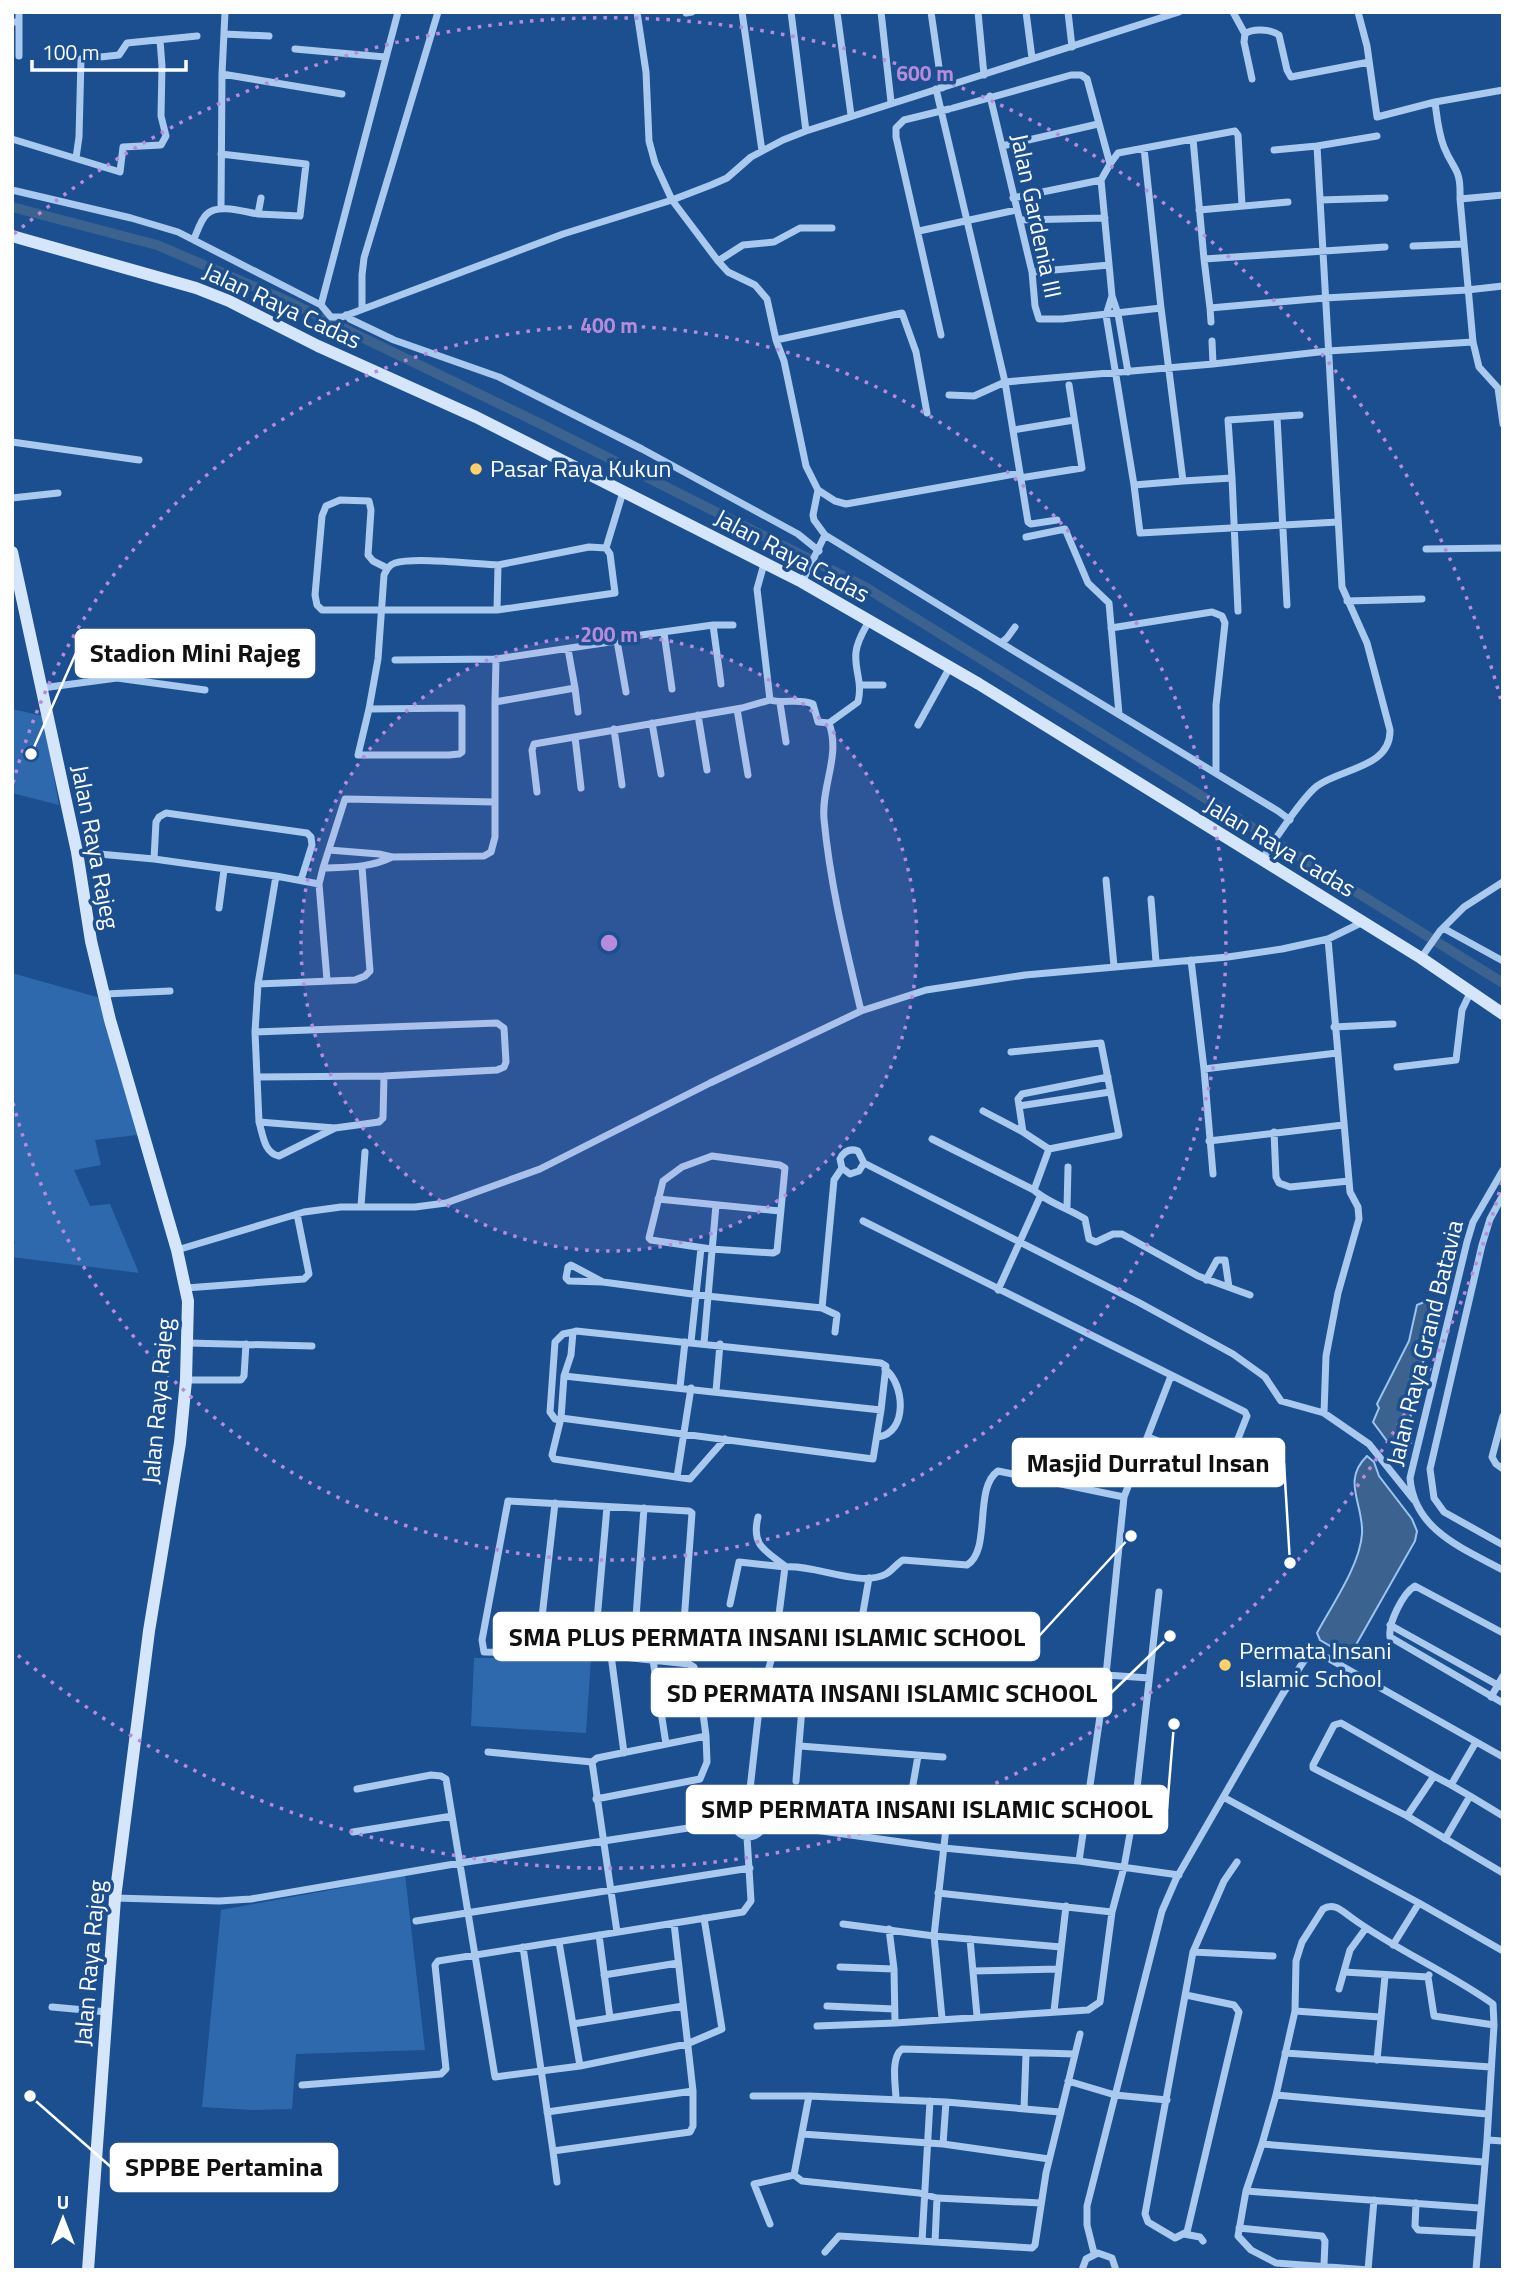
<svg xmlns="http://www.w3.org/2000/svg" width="1515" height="2282" font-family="'Titillium Web',sans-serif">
  <rect width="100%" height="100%" fill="#1b4f8f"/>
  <path fill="#2e69ad" d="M12 709 43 716 59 805 12 793Z
    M12 973 104 999 137 1135 95 1140 101 1165 74 1170 90 1206 110 1204 139 1273 12 1257 15 1241 12 1240Z
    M474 1658H591L586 1733 471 1726Z
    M405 1874 425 2050 296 2054 292 2109 253 2110 202 2107 221 1910 341 1888Z"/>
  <path fill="#3c6290" stroke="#9cc4f0" stroke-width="2" d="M1424 1302 1440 1306 1425 1340V1358L1412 1384 1409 1406 1413 1427 1411 1443 1403 1449 1387 1441 1373 1422 1379 1408 1377 1404 1409 1341 1417 1305Z
    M1367 1456 1374 1462 1379 1476 1412 1519 1417 1531 1415 1541 1349 1657 1320 1640 1317 1633C1332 1605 1360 1565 1362 1534 1364 1504 1341 1481 1367 1456Z"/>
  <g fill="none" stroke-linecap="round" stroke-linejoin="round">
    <path stroke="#3c6290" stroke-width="10" d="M12 207 157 245 281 298 543 425 865 587 1503 983"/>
    <path stroke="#a9c9ee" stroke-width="7" d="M225 12 222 74 342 94
      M637 12 646 72 649 141 655 163 672 200 718 261 728 272 755 285 767 299 776 340 784 361 806 466 818 490 813 515 814 520 825 535 1001 643 1007 638 1015 627
      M742 12 762 151
      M791 12 806 131
      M837 12 851 115
      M881 12 891 102
      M931 12 942 88
      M978 12 984 75
      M1026 12 1032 58
      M1068 12 1072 47
      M1233 12 1245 34
      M1358 12 1367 46 1377 117 1435 102 1503 90
      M686 13 692 12
      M12 22H19V12
      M19 22V56
      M224 34 269 36
      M295 49 385 57
      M1252 79 1244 42 1245 34C1252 28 1271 29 1279 35L1287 70 1291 77 1369 62
      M936 89 1005 382 1213 364 1328 351 1473 342
      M990 96 1032 272 1035 306 1039 319H1062L1161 308 1183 481 1134 485 1140 533 1338 522
      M1435 102C1437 117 1438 132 1444 147 1454 172 1461 167 1460 199L1473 342 1479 367 1498 388 1503 424
      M953 108 1071 75H1081L1087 79 1110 164 1101 180 1013 198
      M12 139 120 172 123 147 161 145 166 136 161 116 162 66 160 40
      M1193 139 1204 259
      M1002 146 1098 124
      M1144 148 1161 308
      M1274 150 1317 146
      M221 154 306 164 300 216 258 214
      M76 158 79 137 81 59 119 55 127 43 197 36
      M1110 164 1118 153 1235 131 1238 135 1242 205
      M1101 180 1112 296 1118 314 1128 372
      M12 190 131 218 178 232 321 305 331 317H342L563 234 672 200 711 185 727 178 751 157 783 140 806 131 1179 12
      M1460 199 1503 195
      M1320 200 1385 198
      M221 209 222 74
      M1199 210 1288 202
      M1020 220 1105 218
      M919 231 1016 210
      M194 239C197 232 201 219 207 214 218 203 245 212 258 214L261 198
      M1413 246 1464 244
      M718 261 743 245 774 242 800 228H832
      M1032 272 1109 265
      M1112 296 1106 315 1134 485
      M321 305 398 12
      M1210 308 1204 259 1385 247
      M362 309V275L364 258 438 12
      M346 315 350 319 394 340 499 377 642 449 798 534 819 551
      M1211 322 1210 308 1325 298 1467 290 1503 286
      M941 335 896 137V128L904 120 949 109
      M776 340 902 313 916 352 927 413
      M1212 341 1213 364
      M949 395 974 396 1005 382 1028 522 1031 524 1057 520
      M1277 417 1287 605
      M1013 430 1074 420
      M12 442 139 460
      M1020 478 1082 468 1069 385
      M1232 478 1228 420 1300 415
      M1183 481 1232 478 1238 611
      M818 490 835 501 846 504 1020 473
      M12 498 58 493
      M1026 537 1065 529 1088 583 1109 603 1119 714
      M606 548 623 492
      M1426 549 1503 548
      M387 568 373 561 368 555 371 510 369 501 340 500 326 506 322 516 315 595 317 605 322 610H497L615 593 610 554 606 548 589 547 498 565
      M804 578 825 535
      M1347 601 1422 599
      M713 625H733
      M1111 628 1212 612 1222 616 1225 623 1216 705V773
      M664 633 672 689
      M617 641 626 692
      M1001 643 1278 811 1290 820
      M395 660 496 659 617 641 627 637 713 625 721 684
      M117 678 125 643
      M861 685H883
      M42 688 117 678 205 690
      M575 688 578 712
      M770 700C784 704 800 698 813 704L818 722 829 723
      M495 702 496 659
      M780 703 786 742
      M369 709 462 708V752L459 754 449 755H358L369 709 378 659 384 575C387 569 389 565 395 563 415 557 475 564 498 565L497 610
      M737 709 748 775
      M698 715 707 770
      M652 723 661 774
      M918 725 950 667
      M614 729 622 785
      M575 737 581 788
      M537 792 532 750 534 744 742 708 770 700 757 589 764 564H768
      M329 850 379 854 392 857 484 856 491 852 495 837V702L575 688 568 649
      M77 852 154 859 276 876 258 984 255 1032 259 1122 335 1128 379 1122 383 1118 384 1076
      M154 859 156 822 159 817 166 813 307 833 311 837 312 845 301 880
      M1262 860C1273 842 1302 798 1317 786 1341 768 1391 768 1390 730L1367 643 1342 587 1317 146 1377 136
      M323 868 345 799 495 802
      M276 876 319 884 323 868C348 867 370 868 392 857
      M1106 880 1114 966
      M319 884 327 980
      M1151 899 1156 962
      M219 908 224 870
      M1443 928 1503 961
      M1421 958 1440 931 1464 907 1503 882
      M1191 960 1204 1069 1213 1174
      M258 984 355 980 365 976 370 971 362 867
      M105 994 170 991
      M861 1011C846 948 830 884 824 819 821 786 841 756 829 723L858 702C863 682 854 670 856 652 857 641 864 630 869 621
      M1334 1027 1393 1024
      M255 1032 497 1023 504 1028 506 1062 504 1067 497 1070 384 1076 257 1077
      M1397 1067 1456 1060 1462 1010 1470 993
      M1204 1069 1337 1053
      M1019 1106 1110 1092
      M983 1111 1023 1132 1049 1149 1119 1135 1101 1043 1011 1052
      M259 1122C263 1135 264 1153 279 1156L335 1128
      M1023 1132 1018 1099 1022 1094 1108 1077
      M1274 1132 1276 1177 1279 1183 1290 1187 1349 1181
      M932 1139 1034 1190C1046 1202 1070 1209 1085 1219L1089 1239 1096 1242 1113 1234H1122L1198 1276 1250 1295
      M1209 1141 1343 1125
      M712 1156 780 1165 785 1168 777 1251 773 1253 711 1249 651 1240 649 1238 663 1181 682 1167Z
      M864 1163 859 1171 850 1174 842 1168 840 1159C844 1151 850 1148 858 1151L864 1163 1138 1302 1233 1354 1265 1377 1281 1401 1324 1413 1369 1444 1414 1500
      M1503 1170 1473 1222 1467 1242 1410 1478C1414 1530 1462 1548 1503 1570
      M1034 1190 1049 1149
      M1503 1195 1490 1219 1482 1245 1430 1469 1434 1498 1444 1512 1503 1545
      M658 1199 780 1211
      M361 1206 365 1152
      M1067 1208 1068 1167
      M863 1221 1245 1412 1247 1416 1228 1464 1224 1467 1148 1437
      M177 1250 304 1212 341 1207H415L446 1203 540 1169 710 1083 861 1011 926 990 1025 975 1228 957 1282 949 1328 939 1363 922
      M1206 1280 1217 1260H1225L1229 1287
      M603 1282 571 1265 568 1267 566 1278 569 1281 603 1282 707 1296 822 1308 837 1315 835 1332
      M186 1288 304 1279 309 1274 297 1214
      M998 1290 1040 1197
      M822 1308 834 1180 842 1168
      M576 1331 881 1363 886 1366 881 1410 564 1376 571 1355 573 1332Z
      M691 1342 701 1248
      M188 1343 312 1346
      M704 1343 716 1205
      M564 1376 561 1418 552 1455 554 1459 690 1479 725 1439
      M186 1380H241L244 1376 246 1344
      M680 1387 685 1342
      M716 1391 720 1344
      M1324 1413 1326 1356 1338 1293 1359 1219 1358 1207 1350 1192 1328 939
      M1503 1416 1492 1457 1496 1464 1503 1469
      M561 1418 873 1459 881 1410
      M560 1420 555 1419 550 1412 555 1342 563 1334 573 1332
      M878 1437C908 1433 905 1384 885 1369
      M677 1477 691 1388
      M758 1517C751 1546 765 1550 785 1566
      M869 1578 858 1641 860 1646 919 1655
      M730 1604 739 1562 785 1567
      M1390 1625 1503 1688
      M1503 1633 1415 1586C1403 1593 1388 1623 1390 1637L1503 1703
      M538 1652 555 1503
      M594 1654 607 1507
      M611 1655 624 1753
      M633 1658 644 1508
      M653 1660 666 1744
      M681 1663 692 1513 689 1511 508 1501 482 1640 484 1652 594 1654 689 1664 694 1667 701 1698
      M1106 1675 1149 1678
      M1491 1697 1503 1676
      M1476 1742 1451 1785 1434 1776 1407 1816 1503 1873
      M800 1746 943 1757
      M488 1752 592 1762
      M1451 1785 1470 1796
      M357 1789 431 1775 441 1776 446 1779 495 2077 580 2066 687 2044 722 2029 704 1918
      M852 1791 1086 1814
      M911 1796 918 1756
      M1225 1798 1419 1903 1503 1951
      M596 1799 700 1779 707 1762 706 1736
      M748 1807 760 1700 775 1646 785 1567C814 1564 860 1588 886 1574 893 1570 896 1564 903 1560L967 1565C992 1550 973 1488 998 1471L1124 1497 1171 1376
      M734 1822a15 15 0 1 1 30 0a15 15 0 1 1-30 0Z
      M1407 1816 1313 1768V1765L1334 1725 1341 1723 1434 1776
      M764 1823 944 1848 1079 1861 1179 1875
      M353 1832 452 1816
      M1445 1839 1470 1796 1503 1816
      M1079 1861 1106 1675 1124 1497
      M938 1893 1112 1912
      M115 1898 219 1901 251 1899 460 1863 734 1821
      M416 1921 750 1868
      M843 1924 934 1936 1061 1947
      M889 1929 894 1969 895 2023 1088 2010 1100 2002 1112 1912 1124 1867 1135 1806 1159 1592
      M617 1932 592 1762 597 1758 706 1736 701 1698 760 1700 802 1708 796 1781
      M599 1935 610 2018
      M970 1939 977 2016
      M559 1942 580 2066
      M1393 1945 1419 1903
      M523 1947 553 2151 690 2132 693 2126V2091
      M1193 1952 1273 1956
      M840 1967 894 1969
      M973 1971 1059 1969
      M1344 1972 1428 1977 1429 1975
      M604 1975 678 1963
      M1428 1977 1434 2016 1494 2025
      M1339 1989 1350 1950 1366 1928
      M1186 1995 1234 2005 1239 2012 1187 2232 1175 2238 1148 2222 1145 2214 1193 1952 1224 1881 1237 1862
      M827 2006 894 2009
      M52 2007 107 2012
      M1054 2011 1066 1906
      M1295 2011 1380 2017
      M942 2018 934 1936 949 1801
      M573 2024 683 2006
      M817 2026 895 2023
      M1285 2053 1491 2067
      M1377 2060 1385 1976
      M1068 2081 1115 2095 1167 2100
      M302 2085 441 2074 446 2069 435 1965 438 1961 743 1912 751 1901 747 1837
      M1276 2095 1487 2114
      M753 2096H809
      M896 2100C896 2086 890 2058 902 2049L1075 2054
      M1024 2109 1026 2054
      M547 2112 693 2091 674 1923
      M802 2134 943 2144 1049 2159
      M943 2144 946 2102
      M1262 2144 1483 2162
      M553 2151 557 2182
      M794 2175 809 2096 946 2102 1060 2112
      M1246 2191 1479 2208
      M1416 2203 1415 2226 1418 2230 1478 2233
      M770 2224 754 2184 794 2175 802 2181 919 2193 937 2198
      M1239 2228 1322 2236 1325 2241 1324 2265
      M1184 2234 1200 2237 1203 2241
      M922 2241 930 2101
      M935 2242 937 2198 1041 2203
      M825 2252 839 2236 1032 2248 1035 2245 1046 2173 1080 2034
      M1094 2253 1087 2225V2206L1162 1911 1176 1879 1282 1695 1309 1653 1317 1652 1503 1757
      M1082 2270 1086 2259 1098 2253 1112 2258 1116 2270
      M1368 2270 1374 2200
      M1369 2270 1276 2263 1251 2250 1238 2236 1246 2191 1262 2144 1276 2095 1295 2011 1296 1961 1302 1942 1323 1909C1334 1902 1342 1911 1352 1918 1396 1950 1448 1972 1493 2004L1494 2025 1487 2140
      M1476 2270 1487 2140 1503 2141"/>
    <path stroke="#d6e6fa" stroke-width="12" d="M12 236 196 288 229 301 318 346 476 417 802 582 979 684 1421 958 1503 1014
      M12 552 77 852 91 941 110 1020 177 1250 188 1301 186 1380 180 1443 149 1631 115 1898 88 2270"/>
  </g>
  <circle cx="609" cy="943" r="308" fill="#b68bdc" fill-opacity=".12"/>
  <g fill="none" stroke="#b68bdc" stroke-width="3.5" stroke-dasharray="3.5 7">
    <circle cx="609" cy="943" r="308"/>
    <path d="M13 783A617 617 0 1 1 13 1103"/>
    <path d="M1502 1182A925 925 0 0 1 14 1652M14 234A925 925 0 0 1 1502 704"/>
  </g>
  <g fill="#ffd166" stroke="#1b4f8f" stroke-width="2.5">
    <circle cx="476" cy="469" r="7"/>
    <circle cx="1225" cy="1665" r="7"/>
  </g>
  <g text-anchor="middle" stroke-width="7" stroke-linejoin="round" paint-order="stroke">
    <g font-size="24" fill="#fff" stroke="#1b4f8f">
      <text transform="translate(1036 216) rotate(78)" y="8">Jalan Gardenia III</text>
      <text transform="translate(282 306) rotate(25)" y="8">Jalan Raya Cadas</text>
      <text transform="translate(792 556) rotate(28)" y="8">Jalan Raya Cadas</text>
      <text transform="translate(95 847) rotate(79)" y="8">Jalan Raya Rajeg</text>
      <text transform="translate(1280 847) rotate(31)" y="8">Jalan Raya Cadas</text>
      <text transform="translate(1425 1343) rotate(-76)" y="8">Jalan Raya Grand Batavia</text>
      <text transform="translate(158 1401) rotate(-85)" y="8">Jalan Raya Rajeg</text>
      <text transform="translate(90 1963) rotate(-85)" y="8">Jalan Raya Rajeg</text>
    </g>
    <g font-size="24" fill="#fff" stroke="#1b4f8f" text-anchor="start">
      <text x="490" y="477">Pasar Raya Kukun</text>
      <text x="1239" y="1659">Permata Insani<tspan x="1239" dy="28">Islamic School</tspan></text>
    </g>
  </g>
  <circle cx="609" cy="943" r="10" fill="#b68bdc" stroke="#1b4f8f" stroke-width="3.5"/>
  <g font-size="21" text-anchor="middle" font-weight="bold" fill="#b68bdc" stroke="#1b4f8f" stroke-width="7" stroke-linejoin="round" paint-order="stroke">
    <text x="925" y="81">600 m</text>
    <text x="609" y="333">400 m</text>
    <text x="609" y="642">200 m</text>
  </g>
  <path fill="none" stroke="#fff" stroke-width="2.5" d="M31 754L76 653M1290 1563L1284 1463M1131 1536L1039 1636M1170 1636L1111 1693M1174 1724L1167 1809M30 2096L111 2167"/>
  <g fill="#fff" stroke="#1b4f8f" stroke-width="2.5">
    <circle cx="31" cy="754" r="7"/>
    <circle cx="1290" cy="1563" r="7"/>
    <circle cx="1131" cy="1536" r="7"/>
    <circle cx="1170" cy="1636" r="7"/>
    <circle cx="1174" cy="1724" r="7"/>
    <circle cx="30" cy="2096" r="7"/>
  </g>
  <g fill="#fff" stroke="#fff" stroke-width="2.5">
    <rect x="76" y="630" width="238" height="47" rx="7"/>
    <rect x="1013" y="1439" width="271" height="47" rx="7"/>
    <rect x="494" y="1613" width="545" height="47" rx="7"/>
    <rect x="652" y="1669" width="459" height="47" rx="7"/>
    <rect x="687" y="1786" width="480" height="47" rx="7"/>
    <rect x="111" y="2144" width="226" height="47" rx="7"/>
  </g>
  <g font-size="26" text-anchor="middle" font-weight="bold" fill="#111">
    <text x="195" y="662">Stadion Mini Rajeg</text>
    <text x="1148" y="1472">Masjid Durratul Insan</text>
    <text x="767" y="1646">SMA PLUS PERMATA INSANI ISLAMIC SCHOOL</text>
    <text x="882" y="1702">SD PERMATA INSANI ISLAMIC SCHOOL</text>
    <text x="927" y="1818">SMP PERMATA INSANI ISLAMIC SCHOOL</text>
    <text x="224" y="2176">SPPBE Pertamina</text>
  </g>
  <rect width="1515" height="2282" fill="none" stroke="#ffffff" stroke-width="28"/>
  <g transform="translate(63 2219)" stroke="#1b4f8f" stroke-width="5" paint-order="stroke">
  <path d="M0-5L12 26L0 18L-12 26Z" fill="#ffffff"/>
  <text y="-10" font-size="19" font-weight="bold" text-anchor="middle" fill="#ffffff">U</text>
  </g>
  <path d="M32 60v10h154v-10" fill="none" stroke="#ffffff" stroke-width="3.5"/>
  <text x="42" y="60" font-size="21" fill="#ffffff" stroke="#1b4f8f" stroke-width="5" paint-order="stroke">100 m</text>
</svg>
